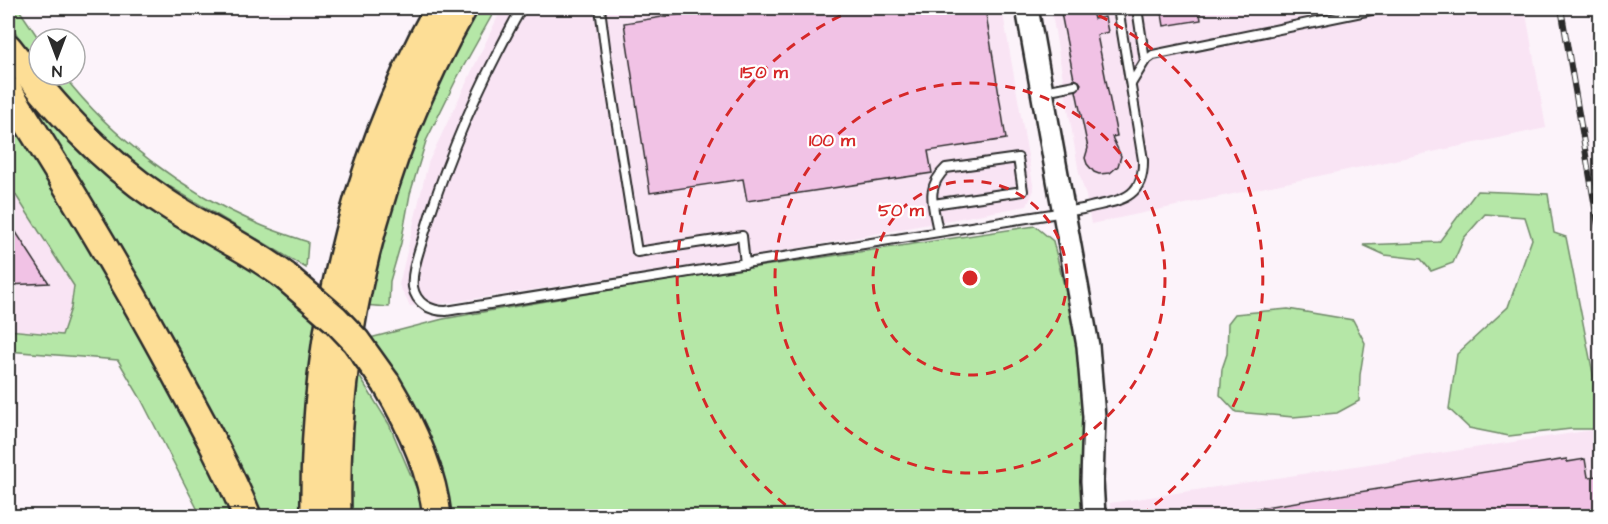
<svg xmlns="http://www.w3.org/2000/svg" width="1608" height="524" font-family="'Architects Daughter',sans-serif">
  <rect width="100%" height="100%" fill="#fcf3fa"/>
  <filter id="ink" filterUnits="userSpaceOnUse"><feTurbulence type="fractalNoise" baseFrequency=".0167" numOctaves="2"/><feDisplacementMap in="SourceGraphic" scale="12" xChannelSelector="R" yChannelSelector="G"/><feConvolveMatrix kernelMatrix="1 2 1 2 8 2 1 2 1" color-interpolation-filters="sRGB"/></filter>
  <g filter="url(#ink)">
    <path fill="#f9e4f4" d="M502 8H1002L1034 190 1027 206 761 255 440 304 410 306 399 285 428 163Z
      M1051 8H1525L1546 128 1091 224 1086 196 1079 173Z
      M8 183 74 286 71 308 62 335 8 330Z
      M1600 429V516H1111L1110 503Z"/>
    <path fill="#b5e7a7" stroke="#708969" stroke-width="1.5" d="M8 8H18L39 39V73L8 19Z
      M474 8H496L457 78 426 141 410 194 401 243 390 281 389 307 363 305 397 171Z
      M14 75 236 255 318 318 305 516H258L68 168 9 77Z
      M41 75H63C113 139 182 190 256 223 273 231 291 236 308 242L306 268 122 158Z
      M8 111 121 291 237 516H201L141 399 118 360 8 351V330L62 335 71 308 74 286 8 183Z
      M1477 191 1548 194 1554 233 1566 237 1600 409V429H1571L1509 436 1469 428 1449 409 1457 354 1508 307 1532 239 1525 217 1485 214 1464 238 1453 263 1431 271 1421 259 1385 255 1363 245 1439 242Z
      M1035 226 1053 241 1082 358 1086 410 1082 491 1085 516H446L370 338 443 319 649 283Z
      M1288 309 1353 320 1365 343 1360 375 1359 401 1337 413 1293 417 1236 412 1220 395 1222 369 1227 354 1228 323 1235 314Z
      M350 361 389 424 424 506 425 516H345Z"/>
    <path fill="#f1c2e5" stroke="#2b2b2b" stroke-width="1.5" d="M700 8H985L1006 139 928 151 932 173 747 201 743 179 650 193 624 23 700 11Z
      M1060 8H1091L1094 19 1105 17 1108 32 1097 35 1117 136 1112 137 1121 156 1118 166 1110 173 1099 174 1094 172 1087 164 1085 158 1088 148 1076 91 1081 84 1079 81 1074 79Z
      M1161 8H1199L1201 20 1164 26Z
      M8 220 49 283 8 285Z
      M1567 459V462L1585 459 1588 477 1598 476 1600 494V516H1241L1240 511Z"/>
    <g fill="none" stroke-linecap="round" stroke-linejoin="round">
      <defs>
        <path id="lane" d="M522 8C513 22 506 37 498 52 467 112 442 173 423 238 419 252 411 272 413 287 416 304 431 311 446 311L1083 209C1116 200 1144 202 1143 160L1118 8
          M600 8 607 62 637 252 742 236 745 264
          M1137 8 1145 61
          M1131 84 1145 61 1153 55 1381 8
          M1044 91 1075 85
          M933 204 1023 191 1018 158 946 168C924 189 934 206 938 232"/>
        <path id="secondary" d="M1027 8 1088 346 1094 417 1092 481 1094 516"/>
        <path id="highway" d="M8 48C52 105 100 159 160 199 200 227 246 246 285 276
          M8 91C69 187 128 284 182 386 205 428 229 472 247 516
          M386 383C410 423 432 470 437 516
          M315 516C313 336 352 166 439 8
          M337 516C333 339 375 162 463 8"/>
      </defs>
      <use href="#lane" stroke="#2b2b2b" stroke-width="12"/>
      <use href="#secondary" stroke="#2b2b2b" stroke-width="26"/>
      <use href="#highway" stroke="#2b2b2b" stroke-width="32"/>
      <use href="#lane" stroke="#fff" stroke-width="8"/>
      <use href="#secondary" stroke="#fff" stroke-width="21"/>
      <use href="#highway" stroke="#fdde96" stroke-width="27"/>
      <defs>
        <path id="rail" d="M1561 8 1600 237"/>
      </defs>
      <use href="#rail" stroke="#2b2b2b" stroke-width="6"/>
      <use href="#rail" stroke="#fff" stroke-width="4" stroke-dasharray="11" stroke-linecap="butt"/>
      <defs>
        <path id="highway-bridge" d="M285 276 335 319 356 341 386 383"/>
      </defs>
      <use href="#highway-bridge" stroke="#2b2b2b" stroke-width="32" stroke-linecap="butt"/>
      <use href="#highway-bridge" stroke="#fdde96" stroke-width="27"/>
    </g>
  </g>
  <g fill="none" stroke="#d62828" stroke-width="3" stroke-dasharray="10 8">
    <circle cx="970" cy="278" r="97"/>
    <circle cx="970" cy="278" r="195"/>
    <path d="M800 516A292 292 0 0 1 858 8M1082 8A292 292 0 0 1 1140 516"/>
  </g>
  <circle cx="970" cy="278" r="9" fill="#d62828" stroke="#fff" stroke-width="3"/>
  <g font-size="18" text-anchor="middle" font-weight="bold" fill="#d62828" stroke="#fff" stroke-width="4.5" stroke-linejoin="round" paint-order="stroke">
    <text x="764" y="78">150 m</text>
    <text x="832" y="146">100 m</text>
    <text x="901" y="216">50 m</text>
  </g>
  <rect width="1608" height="524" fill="none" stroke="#fff" stroke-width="30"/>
  <rect x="15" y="15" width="1578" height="494" fill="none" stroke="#2b2b2b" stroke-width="2" filter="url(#ink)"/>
  <g transform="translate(57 57) rotate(180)"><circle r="28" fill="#ffffff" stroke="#aaaaaa" stroke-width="1.5"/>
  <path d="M0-4.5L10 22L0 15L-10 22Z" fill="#2b2b2b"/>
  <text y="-9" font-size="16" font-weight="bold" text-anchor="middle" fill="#2b2b2b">N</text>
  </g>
</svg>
